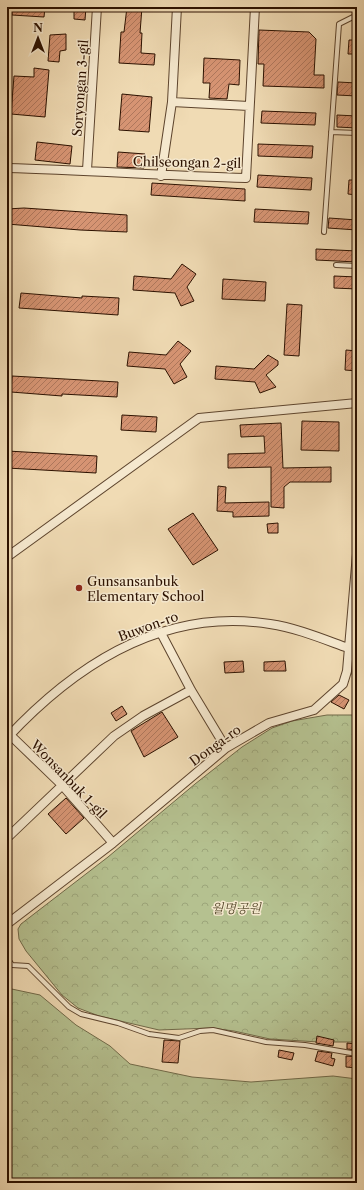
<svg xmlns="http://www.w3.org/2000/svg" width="364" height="1190" font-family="'Libre Caslon Text','Noto Serif KR',serif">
  <defs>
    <pattern id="forest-crowns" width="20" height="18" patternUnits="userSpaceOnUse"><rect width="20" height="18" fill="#b5c190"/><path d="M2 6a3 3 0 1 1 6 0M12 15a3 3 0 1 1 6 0" fill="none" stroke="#9ca57a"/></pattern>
    <pattern id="building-hatch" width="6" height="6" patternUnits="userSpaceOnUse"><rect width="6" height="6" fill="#d69473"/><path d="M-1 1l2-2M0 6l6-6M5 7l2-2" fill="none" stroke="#ae775c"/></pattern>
  </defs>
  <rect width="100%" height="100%" fill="#f0dbb4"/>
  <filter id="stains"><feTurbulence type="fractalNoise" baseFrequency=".005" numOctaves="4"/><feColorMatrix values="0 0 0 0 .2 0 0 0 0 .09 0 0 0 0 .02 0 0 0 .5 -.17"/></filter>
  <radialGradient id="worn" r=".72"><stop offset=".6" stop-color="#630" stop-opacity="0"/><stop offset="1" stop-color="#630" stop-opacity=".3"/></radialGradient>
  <path fill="url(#forest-crowns)" stroke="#706948" d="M357 622V674H351Z
    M327 715H357V1042H319L270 1039 234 1031 211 1028 159 1030 99 1016 78 1008 62 995 26 951 19 939 18 929 21 924 108 857 195 784 242 747 272 728 292 721Z
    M7 988 40 995 76 1025 110 1046 130 1064 192 1077 251 1082 333 1076 357 1079V1183H7Z"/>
  <path fill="url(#building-hatch)" stroke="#2c1100" d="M12 7H45L44 17 12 15Z
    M74 7H86L85 20 74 19Z
    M127 7H142L140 33H142L141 53 155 54 154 65 119 63 121 32H124Z
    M259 30 309 32 316 39 314 75H324V88L263 86 264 64H258Z
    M66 34V50L60 51 59 62 48 61 50 35Z
    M349 40H357V54H348Z
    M204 58 240 60 239 85 229 84 227 99 209 98 210 83H203Z
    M34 68 49 70 45 117 11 114 14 76 34 77Z
    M338 82 357 83V96L337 95Z
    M122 94 152 97 149 132 119 130Z
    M262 111 316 113 315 125 261 123Z
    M337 115 357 116V128L337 127Z
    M37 142 72 146 70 164 35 160Z
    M258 144 313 146 312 158 258 156Z
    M118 152 145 154 144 168 117 167Z
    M258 175 312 178 311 190 257 187Z
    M349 180H357V195L348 194Z
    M152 183 245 189V201L151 195Z
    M24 208 127 215V232L80 230 7 224V209Z
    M255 209 309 212 308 224 254 222Z
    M329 218 357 220V230L328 228Z
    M316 249 357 251V262L316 260Z
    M182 264 196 274 187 287 194 301 181 306 175 293 133 290 134 276 171 279Z
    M334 276 357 277V289L334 288Z
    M223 279 266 282 265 301 222 299Z
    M21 293 82 298V296L119 298 118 315 19 308Z
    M287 304 302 305 299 356 284 355Z
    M178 341 191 351 180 364 187 377 174 384 165 369 127 366 129 352 166 355Z
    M346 350 357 351V371L345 370Z
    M268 355 278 361V365L266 375 276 387 260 393 255 382 215 379 216 366 254 369Z
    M12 376 118 382 117 397 62 394V396L11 392Z
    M122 415 157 417 156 432 121 430Z
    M302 421 339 422V451L301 450Z
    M281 423 283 468 331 467V482H290L284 487V508L271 507V467L228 468V454L265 453 264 436 241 437 240 425Z
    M7 451 97 456 96 473 7 468Z
    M218 486 226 487 225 503 269 502V516L233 517V512L217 511Z
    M193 513 218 550 193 565 168 529Z
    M278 523V533H268L267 524Z
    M243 661 244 672 225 673 224 662Z
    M285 661 286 671H264V662Z
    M339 695 349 700 344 709 331 702Z
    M122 706 127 714 116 721 111 713Z
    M162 712 178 737 144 757 131 731Z
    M66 798 84 818 66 834 48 814Z
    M317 1036 334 1040 333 1046 316 1043Z
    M164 1040 180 1041 178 1063 162 1062Z
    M347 1043 357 1044V1050L347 1049Z
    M279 1050 294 1053 292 1060 278 1057Z
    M318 1051 332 1053 331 1058 335 1059 333 1066 315 1061Z
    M346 1056 357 1057V1068L346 1067Z"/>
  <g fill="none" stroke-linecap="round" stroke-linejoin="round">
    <defs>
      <path id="service" d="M331 132 357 133
        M324 232 339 24 357 15
        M336 265 357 266
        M7 958 12 965 28 966 69 1007 81 1014 118 1023 149 1034 179 1038 200 1031 213 1030 266 1042 305 1045 357 1054"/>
      <path id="minor" d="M7 15V7
        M172 102 249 106
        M7 168C87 170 166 176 246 178L255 7
        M87 170 97 7
        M161 176 172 102 177 7
        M7 557 199 418 357 403
        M161 633 191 690 226 748
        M7 732 62 785 113 843
        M7 738C76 664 164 607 270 624 297 628 323 639 348 648
        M7 838 114 736 143 716 191 690
        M7 924 113 843 226 748 269 723 314 710 343 684 347 671 357 554"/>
    </defs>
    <use href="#service" stroke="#5d442d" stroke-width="6"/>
    <use href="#minor" stroke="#5d442d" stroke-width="10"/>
    <use href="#service" stroke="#f5e8ce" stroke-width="4"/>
    <use href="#minor" stroke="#f5e8ce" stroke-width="8"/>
  </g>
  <circle fill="#8f2418" stroke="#f5e8ce" stroke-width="1.5" cx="79" cy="588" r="4"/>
  <g text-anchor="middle" stroke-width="3" stroke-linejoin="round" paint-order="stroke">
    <g font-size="13" fill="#2c1100" stroke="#f5e8ce">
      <text transform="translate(80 88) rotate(-86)" y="5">Soryongan 3-gil</text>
      <text transform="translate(187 162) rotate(1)" y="5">Chilseongan 2-gil</text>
      <text transform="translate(148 626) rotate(-20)" y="5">Buwon-ro</text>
      <text transform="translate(215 745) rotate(-36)" y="5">Donga-ro</text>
      <text transform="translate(69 779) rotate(46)" y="5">Wonsanbuk 1-gil</text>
    </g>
    <g font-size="13" fill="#2c1100" stroke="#f5e8ce" text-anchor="start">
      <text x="87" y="586">Gunsansanbuk<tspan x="87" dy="15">Elementary School</tspan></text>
    </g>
    <g font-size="13" font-style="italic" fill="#5c4f32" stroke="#f5e8ce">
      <text x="236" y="913">월명공원</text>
    </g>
  </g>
  <rect width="364" height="1190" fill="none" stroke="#f0dbb4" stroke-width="24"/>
  <rect x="8" y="8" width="348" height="1174" fill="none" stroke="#2c1100" stroke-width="2"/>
  <rect x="12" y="12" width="340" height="1166" fill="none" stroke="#2c1100"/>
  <g transform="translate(38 38)" stroke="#f5e8ce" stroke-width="3" paint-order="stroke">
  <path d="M0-3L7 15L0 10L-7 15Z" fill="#2c1100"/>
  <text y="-6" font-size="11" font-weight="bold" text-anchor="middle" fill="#2c1100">N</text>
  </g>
  <rect width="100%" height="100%" filter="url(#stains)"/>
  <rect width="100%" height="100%" fill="url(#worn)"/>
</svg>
